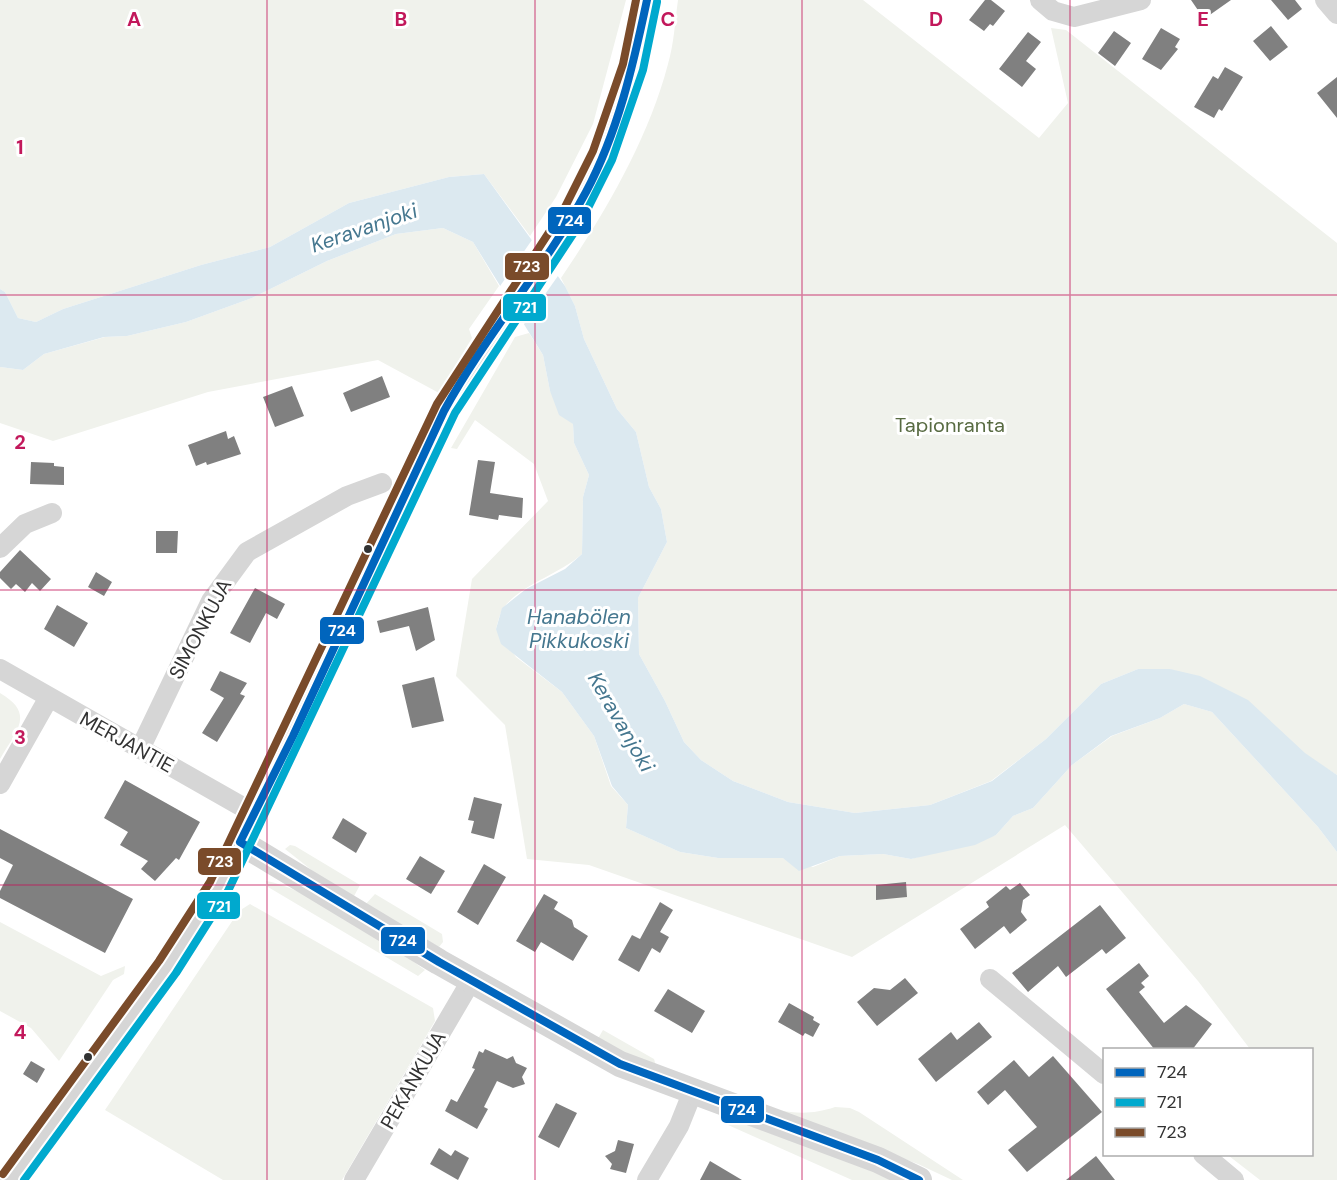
<svg xmlns="http://www.w3.org/2000/svg" width="1337" height="1180" font-family="'DM Sans',sans-serif">
  <rect width="100%" height="100%" fill="#fff"/>
  <path fill="#f0f2ec" d="M0 0H626L593 124 556 197 530 236 484 174 449 177 349 203 270 247 201 265 63 309 36 322 18 318 5 292 0 289Z
    M678 0H863L1039 138 1068 103 1051 28 1066 30 1337 243V775L1170 669H1138L1101 684 1046 739 991 781 930 805 855 813 788 802 733 781 701 760 684 742 665 701 639 654 638 598 667 542 661 509 649 487 636 432 617 409 584 339 575 306 561 278C605 213 648 140 668 64 674 44 675 21 678 0Z
    M443 228 473 242 499 286 469 329 472 338 439 393 378 360 208 392 53 441 0 423V367L23 370 44 354 105 337 127 336 186 322 252 298 327 261 396 234Z
    M529 333 543 355 550 391 573 424 574 443 589 475 583 497 582 554C558 575 524 583 504 607 500 612 498 622 496 629L516 657 562 692 594 736 611 786 628 805 626 828 680 852 718 858H783L813 867 840 856 883 854 911 859 996 835 1013 816 1033 808 1072 765 1112 736 1160 718 1184 704 1212 712 1318 827 1337 852V1180H1260L1229 1156 1312 1154V1050L1250 1049 1198 981 1065 825 852 957 589 865 527 859 505 725 456 676 472 579 548 501 534 464 475 420 457 449 451 448 515 337Z
    M0 693C36 714 16 731 0 759Z
    M290 845 295 846 360 885 353 898 333 887 285 849Z
    M266 881C308 888 390 943 425 970L418 976 268 887Z
    M375 894 442 934 443 942 439 947 364 906Z
    M250 904 433 1008 435 1021 342 1180H223L105 1110 239 911Z
    M0 922 101 976 125 966 124 974 113 980 59 1061 31 1028 0 1011Z
    M603 1030 654 1059 657 1069 596 1042Z
    M835 1107 850 1108 859 1112 963 1180H952L918 1164 776 1113 778 1110C799 1114 814 1114 835 1107Z
    M725 1115 866 1166 891 1180H852L728 1125 723 1122Z"/>
  <path fill="#dce9f0" d="M484 174 565 286 575 306 584 339 617 409 636 432 649 487 661 509 667 542 638 598 639 654 665 701 684 742 701 760 733 781 788 802 855 813 930 805 992 781 1046 739 1101 684 1138 669H1170L1200 676 1248 700 1305 753 1337 775V852L1318 827 1212 712 1184 704 1160 718 1111 736 1072 765 1033 808 1013 816 996 835 975 845 911 859 883 854 840 856 799 871 783 858H718L680 852 626 828 628 805 612 786 594 736 562 692 501 644 496 629 502 608 526 589 565 569 582 554 583 497 589 475 574 443 573 424 559 415 550 391 543 355 473 242 443 228 396 234 327 261 252 298 186 322 127 336 104 337 44 354 23 370 0 367V289L5 292 18 318 36 322 63 309 201 265 270 247 349 203 449 177Z"/>
  <path fill="#fff" d="M534 237 560 273 522 327 498 289Z"/>
  <path fill="#808080" d="M985 0H991L1005 11 993 26 990 24 984 31 969 20Z
    M1191 0H1231L1204 19Z
    M1271 0H1295L1302 9 1288 20Z
    M1271 26 1288 47 1270 61 1253 41Z
    M1161 28 1180 39 1175 47 1178 49 1161 70 1142 59Z
    M1114 31 1131 43 1115 66 1098 53Z
    M1028 32 1041 42 1026 61 1036 69 1022 87 999 69Z
    M1225 67 1243 77 1222 111 1219 109 1214 118 1194 107 1213 76 1218 79Z
    M1337 77V118L1317 93Z
    M382 376 390 397 351 412 343 393Z
    M292 386 304 416 275 427 263 397Z
    M226 431 228 439 234 436 241 454 207 465 206 462 196 466 188 445Z
    M478 460 495 462 490 493 523 498 522 518 499 515 498 520 469 515Z
    M31 462 54 463V466L64 467V485L30 484Z
    M156 531H178L177 553H156Z
    M20 550 51 579 40 591 32 583 25 592 16 584 11 589 0 578V572Z
    M96 572 112 582 104 596 88 587Z
    M255 588 285 604 277 619 266 613 250 643 230 633Z
    M57 605 88 623 74 647 44 629Z
    M428 607 435 640 416 651 409 626 380 633 377 621Z
    M220 671 247 683 240 694 245 696 217 742 202 733 224 698 210 690Z
    M434 677 444 721 412 728 402 685Z
    M125 780 200 822 179 860 176 858 155 881 141 869 148 861 120 845 128 832 104 818Z
    M474 797 502 804 494 839 471 833 474 821 468 820Z
    M343 818 367 833 356 853 332 838Z
    M0 829 133 899 105 953 0 898V891L13 865 0 858Z
    M420 856 445 871 431 894 406 879Z
    M484 864 506 877 478 925 457 912Z
    M906 882 907 897 876 900V885Z
    M1020 883 1030 895 1023 900 1021 912 1027 920 1010 934 1004 926 975 949 960 929 989 907 986 902 1006 886 1010 890Z
    M544 894 558 902 554 909 572 920 574 927 588 936 573 961 541 942 535 952 516 941Z
    M660 902 673 910 660 932 669 937 660 953 652 948 639 972 618 960 632 935 640 939Z
    M1100 905 1126 938 1106 954 1102 949 1066 977 1058 966 1028 992 1012 973Z
    M1139 963 1149 976 1141 983 1145 987 1139 992 1164 1023 1186 1005 1212 1024 1192 1050H1155L1106 989Z
    M905 978 918 993 877 1026 857 1002 874 988 890 990Z
    M668 989 705 1011 692 1033 654 1011Z
    M789 1003 814 1017 813 1020 820 1024 813 1037 805 1033 803 1036 778 1022Z
    M979 1022 992 1037 936 1082 918 1059 951 1032 957 1040Z
    M485 1049 507 1059 513 1056 516 1063 527 1068 522 1077 525 1084 513 1088 497 1081 484 1107 488 1109 477 1129 445 1111 451 1099 457 1102 475 1069 472 1068 479 1051 483 1053Z
    M1053 1056 1102 1112 1027 1172 1008 1150 1037 1127 1005 1090 988 1105 977 1092 1014 1060 1029 1077Z
    M31 1061 45 1069 37 1083 23 1074Z
    M556 1103 577 1113 559 1148 538 1137Z
    M618 1140 634 1144 626 1173 610 1169 612 1164 605 1156 615 1151Z
    M439 1148 451 1156 455 1150 469 1158 458 1180 430 1164Z
    M1096 1156 1115 1180H1066Z
    M710 1161 742 1180H700Z"/>
  <g fill="none" stroke-linecap="round" stroke-linejoin="round">
    <path stroke="#d6d6d6" stroke-width="20" d="M1040 0 1053 11 1074 17 1141 0
      M1325 0 1337 14
      M0 548 25 524 52 513
      M0 669 255 814
      M140 749 211 601 247 552 347 496 382 483
      M0 784 48 699
      M990 979 1104 1074
      M1203 1154 1234 1180
      M354 1180 471 981
      M647 1180 679 1126 693 1091"/>
    <path stroke="#d6d6d6" stroke-width="26" d="M240 842 439 962 620 1064 878 1160 919 1180
      M11 1180 168 967 219 887 446 408 572 216 603 155 633 67 647 0"/>
    <defs>
      <path id="bus-1" d="M240 842 293 736 444 411C486 334 545 268 586 192 618 132 633 66 647 0
        M240 842 439 962 620 1064 878 1160 919 1180"/>
      <path id="bus-2" d="M24 1180 176 973 228 891 455 413 581 222 612 160 643 70 657 2"/>
      <path id="bus-3" d="M3 1174 159 961 210 882 437 404 563 211 593 151 623 64 636 0"/>
    </defs>
    <use href="#bus-1" stroke="#fff" stroke-width="12"/>
    <use href="#bus-2" stroke="#fff" stroke-width="12"/>
    <use href="#bus-3" stroke="#fff" stroke-width="12"/>
    <use href="#bus-1" stroke="#0065bd" stroke-width="8"/>
    <use href="#bus-2" stroke="#00a9ce" stroke-width="8"/>
    <use href="#bus-3" stroke="#7a4b2a" stroke-width="8"/>
  </g>
  <path fill="none" stroke="#c2185b" stroke-width="1.5" stroke-opacity="0.55" d="M267 0V1180M535 0V1180M802 0V1180M1070 0V1180M0 295H1337M0 590H1337M0 885H1337"/>
  <g fill="#323232" stroke="#fff" stroke-width="2">
    <circle cx="368" cy="549" r="5"/>
    <circle cx="88" cy="1057" r="5"/>
  </g>
  <g text-anchor="middle" stroke-width="6" stroke-linejoin="round" paint-order="stroke">
    <g font-size="20" fill="#586b42" stroke="#fff">
      <text x="950" y="432">Tapionranta</text>
    </g>
    <g font-size="20" fill="#323232" stroke="#fff">
      <text transform="translate(200 629) rotate(-62)" y="7">SIMONKUJA</text>
      <text transform="translate(127 742) rotate(29)" y="7">MERJANTIE</text>
      <text transform="translate(413 1080) rotate(-60)" y="7">PEKANKUJA</text>
    </g>
    <g font-size="21" font-style="italic" fill="#45778f" stroke="#fff">
      <text transform="translate(364 228) rotate(-19)" y="7">Keravanjoki</text>
      <text x="579" y="624">Hanabölen<tspan x="579" dy="24">Pikkukoski</tspan></text>
      <text transform="translate(621 722) rotate(60)" y="7">Keravanjoki</text>
    </g>
  </g>
  <g font-size="20" text-anchor="middle" font-weight="bold" fill="#c2185b" stroke="#fff" stroke-width="6" stroke-linejoin="round" paint-order="stroke">
    <text x="134" y="26">A</text>
    <text x="401" y="26">B</text>
    <text x="668" y="26">C</text>
    <text x="936" y="26">D</text>
    <text x="1203" y="26">E</text>
    <text x="20" y="154">1</text>
    <text x="20" y="449">2</text>
    <text x="20" y="744">3</text>
    <text x="20" y="1039">4</text>
  </g>
  <g stroke="#fff" stroke-width="2">
    <rect x="547" y="206" width="45" height="29" rx="6" fill="#0065bd"/>
    <rect x="504" y="252" width="46" height="29" rx="6" fill="#7a4b2a"/>
    <rect x="502" y="293" width="45" height="29" rx="6" fill="#00a9ce"/>
    <rect x="319" y="616" width="46" height="29" rx="6" fill="#0065bd"/>
    <rect x="197" y="847" width="45" height="29" rx="6" fill="#7a4b2a"/>
    <rect x="196" y="891" width="45" height="29" rx="6" fill="#00a9ce"/>
    <rect x="380" y="926" width="46" height="29" rx="6" fill="#0065bd"/>
    <rect x="720" y="1095" width="45" height="29" rx="6" fill="#0065bd"/>
  </g>
  <g font-size="16" text-anchor="middle" font-weight="bold" fill="#fff">
    <text x="570" y="226">724</text>
    <text x="527" y="272">723</text>
    <text x="525" y="313">721</text>
    <text x="342" y="636">724</text>
    <text x="220" y="867">723</text>
    <text x="219" y="912">721</text>
    <text x="403" y="946">724</text>
    <text x="742" y="1115">724</text>
  </g>
  <rect x="1103" y="1048" width="210" height="108" fill="#ffffff" stroke="#adadad" stroke-width="1.5"/>
  <rect x="1115" y="1068" width="30" height="9" fill="#0065bd" stroke="#adadad" stroke-width="1.5"/>
  <text x="1157" y="1078" font-size="18" fill="#323232">724</text>
  <rect x="1115" y="1098" width="30" height="9" fill="#00a9ce" stroke="#adadad" stroke-width="1.5"/>
  <text x="1157" y="1108" font-size="18" fill="#323232">721</text>
  <rect x="1115" y="1128" width="30" height="9" fill="#7a4b2a" stroke="#adadad" stroke-width="1.5"/>
  <text x="1157" y="1138" font-size="18" fill="#323232">723</text>
</svg>
